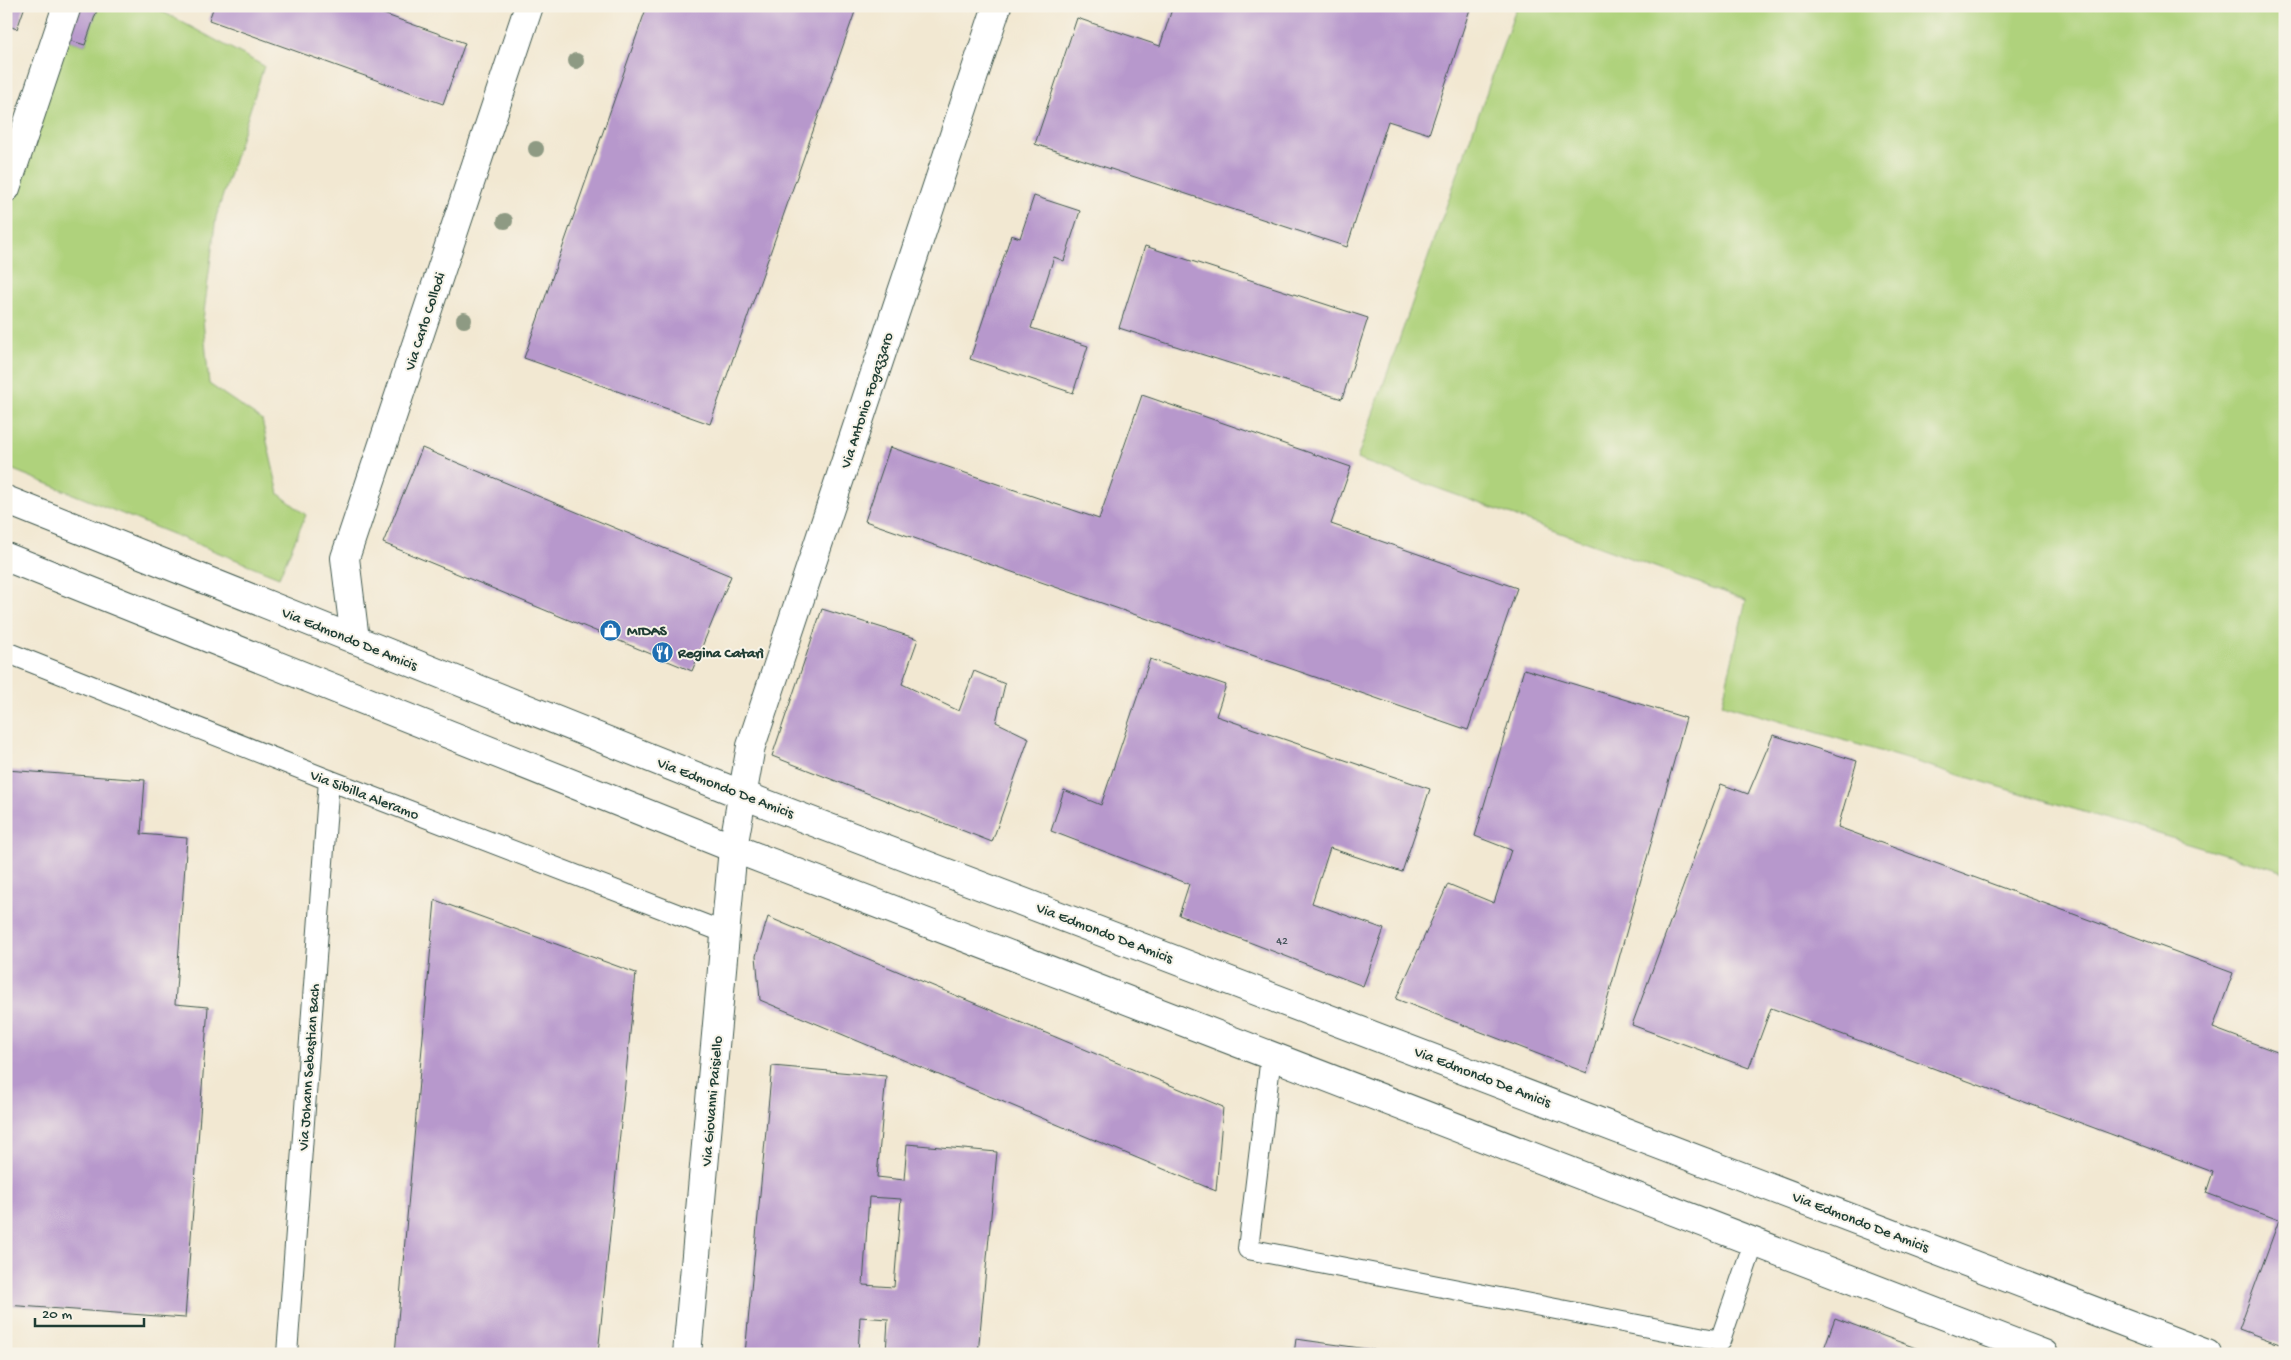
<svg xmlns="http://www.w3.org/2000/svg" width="2291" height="1360" font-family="'Gochi Hand',sans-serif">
  <rect width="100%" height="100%" fill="#f7f3e8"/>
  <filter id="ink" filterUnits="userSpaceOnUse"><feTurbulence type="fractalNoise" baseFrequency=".02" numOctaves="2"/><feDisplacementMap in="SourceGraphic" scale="10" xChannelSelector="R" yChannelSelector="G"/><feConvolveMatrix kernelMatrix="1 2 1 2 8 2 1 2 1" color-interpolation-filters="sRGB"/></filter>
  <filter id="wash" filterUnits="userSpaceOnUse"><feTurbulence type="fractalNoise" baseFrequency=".0096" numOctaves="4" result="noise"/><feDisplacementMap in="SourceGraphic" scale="20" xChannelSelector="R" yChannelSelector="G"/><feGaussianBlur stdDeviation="1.12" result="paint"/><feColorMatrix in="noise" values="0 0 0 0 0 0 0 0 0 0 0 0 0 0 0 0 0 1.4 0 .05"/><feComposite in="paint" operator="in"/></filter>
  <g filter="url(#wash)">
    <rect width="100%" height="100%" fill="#f2e8d2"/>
    <path fill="#afd27b" stroke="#678858" d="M86 6H152L264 66 216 217 203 320 209 384 262 420 279 494 306 515 279 577 6 467V223L65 39 85 45 97 10Z
      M1517 6H2285V872L1722 704 1746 600 1357 459Z"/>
    <g id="blocks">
      <path fill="#b798cc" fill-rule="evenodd" d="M6 6H25L17 29 6 25Z
        M76 6H86L97 10 85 45 65 39Z
        M214 6H361L465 43 443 104 209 20Z
        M647 6H857L710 424 524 358Z
        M1173 6H1471L1429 134 1388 121 1347 247 1035 144 1077 18 1160 46Z
        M1034 196 1080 211 1064 261 1054 257 1031 328 1088 346 1073 393 970 359 1011 235 1020 238Z
        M1145 246 1368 318 1342 399 1119 328Z
        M1142 395 1351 467 1331 524 1517 588 1468 730 865 521 890 447 1099 519Z
        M422 448 731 576 692 671 383 543Z
        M822 609 918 639 902 684 959 711 974 671 1005 684 996 722 1029 738 992 842 772 756Z
        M1150 659 1226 685 1216 716 1430 789 1402 872 1330 848 1312 903 1384 929 1363 986 1179 915 1189 884 1051 831 1064 790 1101 805Z
        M1524 669 1686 718 1587 1073 1396 999 1448 884 1494 903 1511 850 1475 836Z
        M1773 735 1857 761 1838 827 2233 973 2213 1028 2285 1055V1346L2239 1329 2279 1220 2206 1193 2213 1172 1771 1008 1749 1068 1632 1025 1721 784 1748 794Z
        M6 770 145 780 141 834 187 838 175 1004 208 1007 185 1318 6 1305Z
        M435 900 636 973 598 1354H395Z
        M768 917 1223 1107 1216 1191 760 1000 756 956Z
        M772 1066 886 1076 877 1177 904 1180 907 1144 997 1152 978 1354H886L888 1319 860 1317 858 1354H745ZM869 1197 901 1199 894 1287 863 1285Z
        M1835 1318 1932 1354H1822Z
        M1296 1339 1396 1353V1354H1294Z"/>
    </g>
  </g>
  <g filter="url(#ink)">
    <use href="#blocks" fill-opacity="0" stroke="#3f574c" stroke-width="1"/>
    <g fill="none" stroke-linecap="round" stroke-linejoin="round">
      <defs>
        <path id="service" d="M6 652 329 780 726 933
          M1271 1056 1248 1249 1720 1341 1754 1242
          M287 1354 329 780"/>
        <path id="minor" d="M6 188 67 6
          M355 640 345 558 529 6
          M687 1354 733 848 751 746 997 6"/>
        <path id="secondary" d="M6 500 743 795 2207 1354
          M6 557 733 848 2044 1354"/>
      </defs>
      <use href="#service" stroke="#3f574c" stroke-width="22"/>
      <use href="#minor" stroke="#3f574c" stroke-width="30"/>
      <use href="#secondary" stroke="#3f574c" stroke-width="30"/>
      <use href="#service" stroke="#fff" stroke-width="20"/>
      <use href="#minor" stroke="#fff" stroke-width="28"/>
      <use href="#secondary" stroke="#fff" stroke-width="28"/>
    </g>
    <g fill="#8e9a83">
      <circle cx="576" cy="61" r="8"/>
      <circle cx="536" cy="149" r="8"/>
      <circle cx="505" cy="221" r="8"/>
      <circle cx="464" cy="320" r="8"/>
    </g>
  </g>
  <defs>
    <symbol id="shop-disc" viewBox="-11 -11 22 22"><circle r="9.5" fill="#1f6fb2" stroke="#f7f3e8"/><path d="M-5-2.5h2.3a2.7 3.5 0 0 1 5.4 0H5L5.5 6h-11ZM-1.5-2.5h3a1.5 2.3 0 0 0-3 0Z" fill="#fff"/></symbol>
    <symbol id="restaurant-disc" viewBox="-11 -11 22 22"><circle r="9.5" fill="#1f6fb2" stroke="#f7f3e8"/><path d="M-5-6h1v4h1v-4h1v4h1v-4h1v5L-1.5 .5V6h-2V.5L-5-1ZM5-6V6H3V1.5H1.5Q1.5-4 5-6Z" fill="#fff"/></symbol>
  </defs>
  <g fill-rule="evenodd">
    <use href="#shop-disc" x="598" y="618" width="25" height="25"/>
    <use href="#restaurant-disc" x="650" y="640" width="25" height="25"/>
  </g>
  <g text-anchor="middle" stroke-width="4" stroke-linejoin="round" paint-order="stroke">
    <g font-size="12" fill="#45545a">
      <text x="1282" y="944">42</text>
    </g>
    <g font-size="15" fill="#1f3d34" stroke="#f7f3e8">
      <text transform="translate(424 321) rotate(-72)" y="5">Via Carlo Collodi</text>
      <text transform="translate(866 400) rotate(-72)" y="5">Via Antonio Fogazzaro</text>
      <text transform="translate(350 638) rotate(22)" y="5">Via Edmondo De Amicis</text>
      <text transform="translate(726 787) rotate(21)" y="5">Via Edmondo De Amicis</text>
      <text transform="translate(365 794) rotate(21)" y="5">Via Sibilla Aleramo</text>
      <text transform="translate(1105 932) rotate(21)" y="5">Via Edmondo De Amicis</text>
      <text transform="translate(308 1067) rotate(-86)" y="5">Via Johann Sebastian Bach</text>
      <text transform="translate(1483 1076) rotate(21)" y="5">Via Edmondo De Amicis</text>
      <text transform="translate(711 1101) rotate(-85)" y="5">Via Giovanni Paisiello</text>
      <text transform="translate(1861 1221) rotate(21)" y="5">Via Edmondo De Amicis</text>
    </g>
    <g font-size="15" font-weight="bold" fill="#1f3d34" stroke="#f7f3e8" text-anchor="start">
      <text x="627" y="635">MIDAS</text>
      <text x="678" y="657">Regina Catarì</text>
    </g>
  </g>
  <rect width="2291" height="1360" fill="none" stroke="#f7f3e8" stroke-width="25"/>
  <path d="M35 1318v8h109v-8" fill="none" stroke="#1f3d34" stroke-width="2.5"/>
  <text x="42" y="1318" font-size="15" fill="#1f3d34" stroke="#f7f3e8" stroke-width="4" paint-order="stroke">20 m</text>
</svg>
